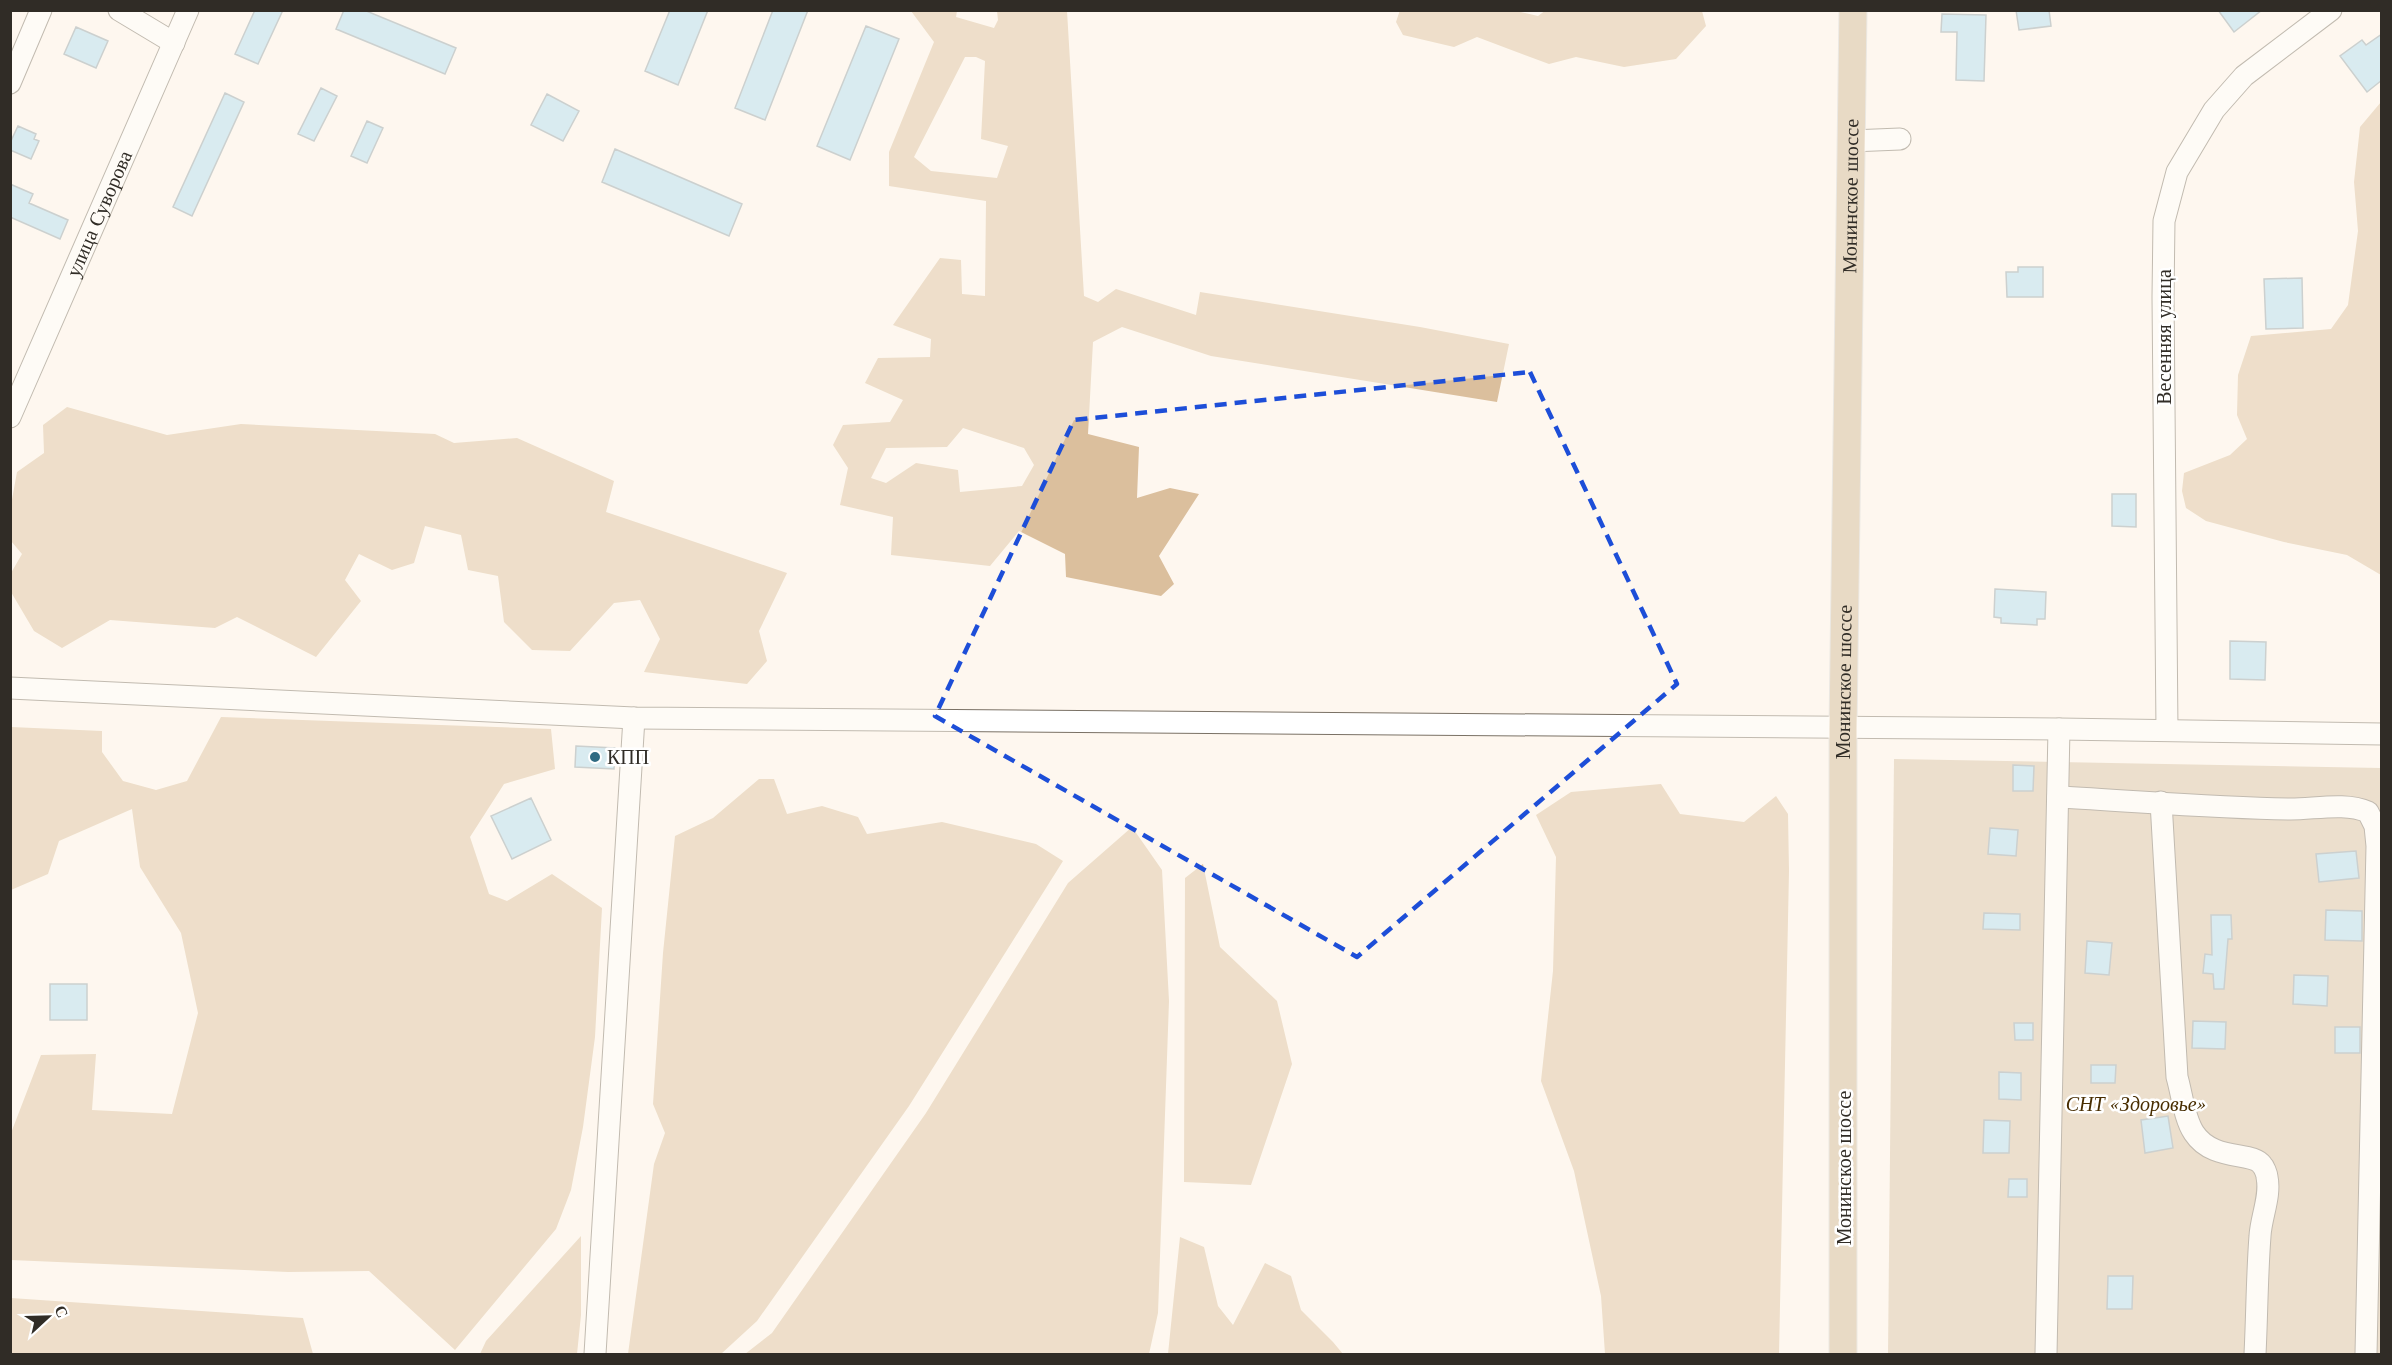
<svg xmlns="http://www.w3.org/2000/svg" width="2392" height="1365" font-family="'Libre Baskerville',serif">
  <rect width="100%" height="100%" fill="#fef7ef"/>
  <path fill="#d8c1a4" d="M1894 759 2381 768V1354H1888Z"/>
  <path fill="#dbbf9d" fill-rule="evenodd" d="M1400 10H1512L1538 16 1546 10 1702 11 1706 26 1676 59 1624 67 1576 57 1549 64 1477 37 1454 47 1403 35 1396 22Z
    M911 11H957L956 17 994 28 998 20 997 11H1067L1084 296 1098 302 1116 289 1196 315 1200 292 1420 327 1509 344 1497 402 1211 356 1122 327 1093 342 1088 434 1139 447 1137 498 1170 488 1199 494 1159 556 1174 584 1161 596 1066 577 1065 554 1019 531 990 566 891 555 893 517 840 505 848 468 833 445 843 425 890 422 903 400 865 383 878 358 930 357 931 339 893 325 940 258 961 260 962 294 985 296 986 201 889 186V152L934 42ZM965 57H976L985 61 981 139 1008 146 997 178 931 171 914 157ZM963 428 1024 448 1034 465 1022 486 960 492 958 470 916 463 886 483 871 478 886 448 947 447Z
    M2381 102V575L2347 555 2284 542 2206 521 2186 508 2182 491 2184 473 2230 455 2247 439 2237 415 2238 375 2251 336 2331 329 2348 305 2358 231 2354 182 2360 127Z
    M67 407 167 435 241 424 435 434 454 443 517 438 614 481 606 512 787 573 759 631 767 661 747 684 644 672 660 639 640 600 614 603 570 651 532 650 504 622 498 576 468 570 461 535 425 526 414 563 392 570 359 554 345 580 361 601 316 657 237 617 215 628 110 620 62 648 34 631 11 592V573L22 554 11 541V505L17 472 44 453 43 425Z
    M221 717 551 729 555 769 504 784 470 837 489 894 507 901 552 874 602 908 595 1037 583 1127 571 1190 556 1229 455 1350 369 1271 288 1272 11 1260V1133L41 1055 96 1054 92 1110 172 1114 198 1013 181 933 140 867 132 809 59 841 48 874 11 890V727L102 731V752L123 781 156 790 187 781Z
    M759 779H774L787 814 822 806 858 817 867 834 942 822 1036 844 1063 861 909 1106 757 1321 721 1354H628L654 1164 665 1133 653 1104 663 953 675 836 713 818Z
    M1661 784 1680 814 1744 822 1776 796 1788 814 1789 871 1779 1354H1605L1601 1296 1574 1171 1541 1081 1553 971 1556 857 1536 815 1571 792Z
    M1132 827 1162 870 1169 1001 1158 1313 1149 1354H745L772 1333 926 1113 1068 883Z
    M1203 864 1220 947 1277 1001 1292 1064 1251 1185 1184 1182 1185 878Z
    M581 1236V1315L577 1354H480L486 1341Z
    M1180 1237 1204 1247 1218 1306 1233 1325 1265 1263 1291 1276 1301 1310 1333 1342 1343 1354H1168Z
    M11 1298 303 1318 313 1354H11Z"/>
  <path fill="#aedcf1" stroke="#90a0a8" stroke-width="1.5" d="M255 10H283L258 64 235 54Z
    M344 10H364L456 48 445 74 336 29Z
    M670 10H708L678 85 645 71Z
    M773 10H808L765 120 735 108Z
    M2016 10H2049L2051 26 2019 30Z
    M2218 10H2262L2234 32Z
    M1942 14 1986 15 1984 81 1956 80 1957 32H1941Z
    M866 26 899 39 850 160 817 146Z
    M76 27 108 41 96 68 64 54Z
    M2382 34V80L2367 92 2340 56 2362 40 2366 45Z
    M321 88 337 96 314 141 298 134Z
    M225 93 244 102 192 216 173 207Z
    M547 94 579 111 563 141 531 125Z
    M367 121 383 128 367 163 351 156Z
    M18 126 36 134 34 139 39 141 31 159 10 150V143Z
    M615 149 742 204 729 236 602 182Z
    M10 184 33 194 29 203 68 220 60 239 10 217Z
    M2018 267H2043V297H2007L2006 272H2018Z
    M2302 278 2303 328 2266 329 2264 279Z
    M2112 494H2136V527L2112 526Z
    M1995 589 2046 592 2045 619H2037V625L2001 623V618L1994 617Z
    M2230 641 2266 642 2265 680 2230 679Z
    M576 746 615 748 614 769 575 767Z
    M2013 765 2034 766 2033 791H2013Z
    M531 798 551 840 512 859 491 816Z
    M1990 828 2018 830 2016 856 1988 854Z
    M2356 851 2359 878 2319 882 2316 854Z
    M2326 910 2362 911V941L2325 940Z
    M1984 913 2020 914V930L1983 929Z
    M2211 915H2231L2232 939H2228L2224 989H2214L2213 974 2203 973 2205 954 2212 955Z
    M2087 941 2112 943 2109 975 2085 973Z
    M2294 975 2328 976 2327 1006 2293 1004Z
    M50 984H87V1020H50Z
    M2193 1021 2226 1022 2225 1049 2192 1048Z
    M2014 1023H2033V1040H2015Z
    M2335 1027H2360V1053H2335Z
    M2091 1065H2116L2115 1083H2091Z
    M1999 1072 2021 1073V1100L1999 1099Z
    M2168 1116 2173 1148 2145 1153 2141 1120Z
    M1984 1120 2010 1121 2009 1153H1983Z
    M2009 1179H2027V1197H2008Z
    M2108 1276H2133L2132 1309H2107Z"/>
  <g fill="none" stroke-linecap="round" stroke-linejoin="round">
    <defs>
      <g id="minor">
        <path d="M119 10 174 43"/>
        <path d="M10 83 41 10"/>
        <path d="M1851 141 1900 139"/>
        <path id="s1" d="M10 417 188 10"/>
        <path d="M10 688 634 718 2059 729 2382 734"/>
        <path d="M2167 730 2163 297 2164 221 2177 172 2214 110 2244 76 2331 10"/>
        <path d="M2058 797C2136 801 2214 808 2291 809 2315 809 2346 802 2368 812L2375 826 2377 846 2366 1354"/>
        <path d="M2161 802 2177 1077C2182 1094 2184 1118 2194 1133 2213 1162 2253 1151 2262 1165 2264 1167 2267 1174 2267 1177 2271 1196 2261 1217 2260 1236 2257 1275 2257 1315 2255 1354"/>
        <path d="M595 1354 634 718"/>
        <path d="M2046 1354 2059 729"/>
      </g>
      <g id="major">
        <path id="s2" d="M1843 1354V728L1853 10"/>
      </g>
    </defs>
    <use href="#minor" stroke="#7a7165" stroke-width="23"/>
    <use href="#major" stroke="#d6d5d4" stroke-width="29"/>
    <use href="#minor" stroke="#fff" stroke-width="21"/>
    <use href="#major" stroke="#ceb592" stroke-width="27"/>
  </g>
  <path d="M0 0H2392V1365H0ZM1530 372 1677 684 1357 957 935 716 1074 420Z" fill="#fef7ef" fill-opacity=".55" fill-rule="evenodd"/>
  <path fill="none" stroke="#1d4ed8" stroke-width="4.5" stroke-dasharray="12 8" stroke-linejoin="round" d="M1530 372 1677 684 1357 957 935 716 1074 420Z"/>
  <circle fill="#2f6a82" stroke="#fff" stroke-width="2" cx="595" cy="757" r="6"/>
  <g text-anchor="middle" stroke-width="5" stroke-linejoin="round" paint-order="stroke">
    <g font-size="20" fill="#302c26" stroke="#fff">
      <text dy="7" stroke="none"><textPath href="#s2" startOffset="1158">Монинское шоссе</textPath></text>
      <text dy="7" stroke="none"><textPath href="#s1" startOffset="222">улица Суворова</textPath></text>
      <text transform="translate(2164 337) rotate(-90)" y="7">Весенняя улица</text>
      <text dy="7" stroke="none"><textPath href="#s2" startOffset="672">Монинское шоссе</textPath></text>
      <text transform="translate(1844 1168) rotate(-90)" y="7">Монинское шоссе</text>
    </g>
    <g font-size="20" fill="#302c26" stroke="#fff" text-anchor="start">
      <text x="607" y="764">КПП</text>
    </g>
    <g font-size="20" font-style="italic" fill="#482d00" stroke="#fff">
      <text x="2136" y="1111">СНТ «Здоровье»</text>
    </g>
  </g>
  <rect width="2392" height="1365" fill="none" stroke="#302c26" stroke-width="24"/>
  <g transform="translate(48 1317) rotate(68)" stroke="#ffffff" stroke-width="4.5" paint-order="stroke">
  <path d="M0-4.5L10 22L0 15L-10 22Z" fill="#302c26"/>
  <text y="-9" font-size="16" font-weight="bold" text-anchor="middle" fill="#302c26">С</text>
  </g>
</svg>
